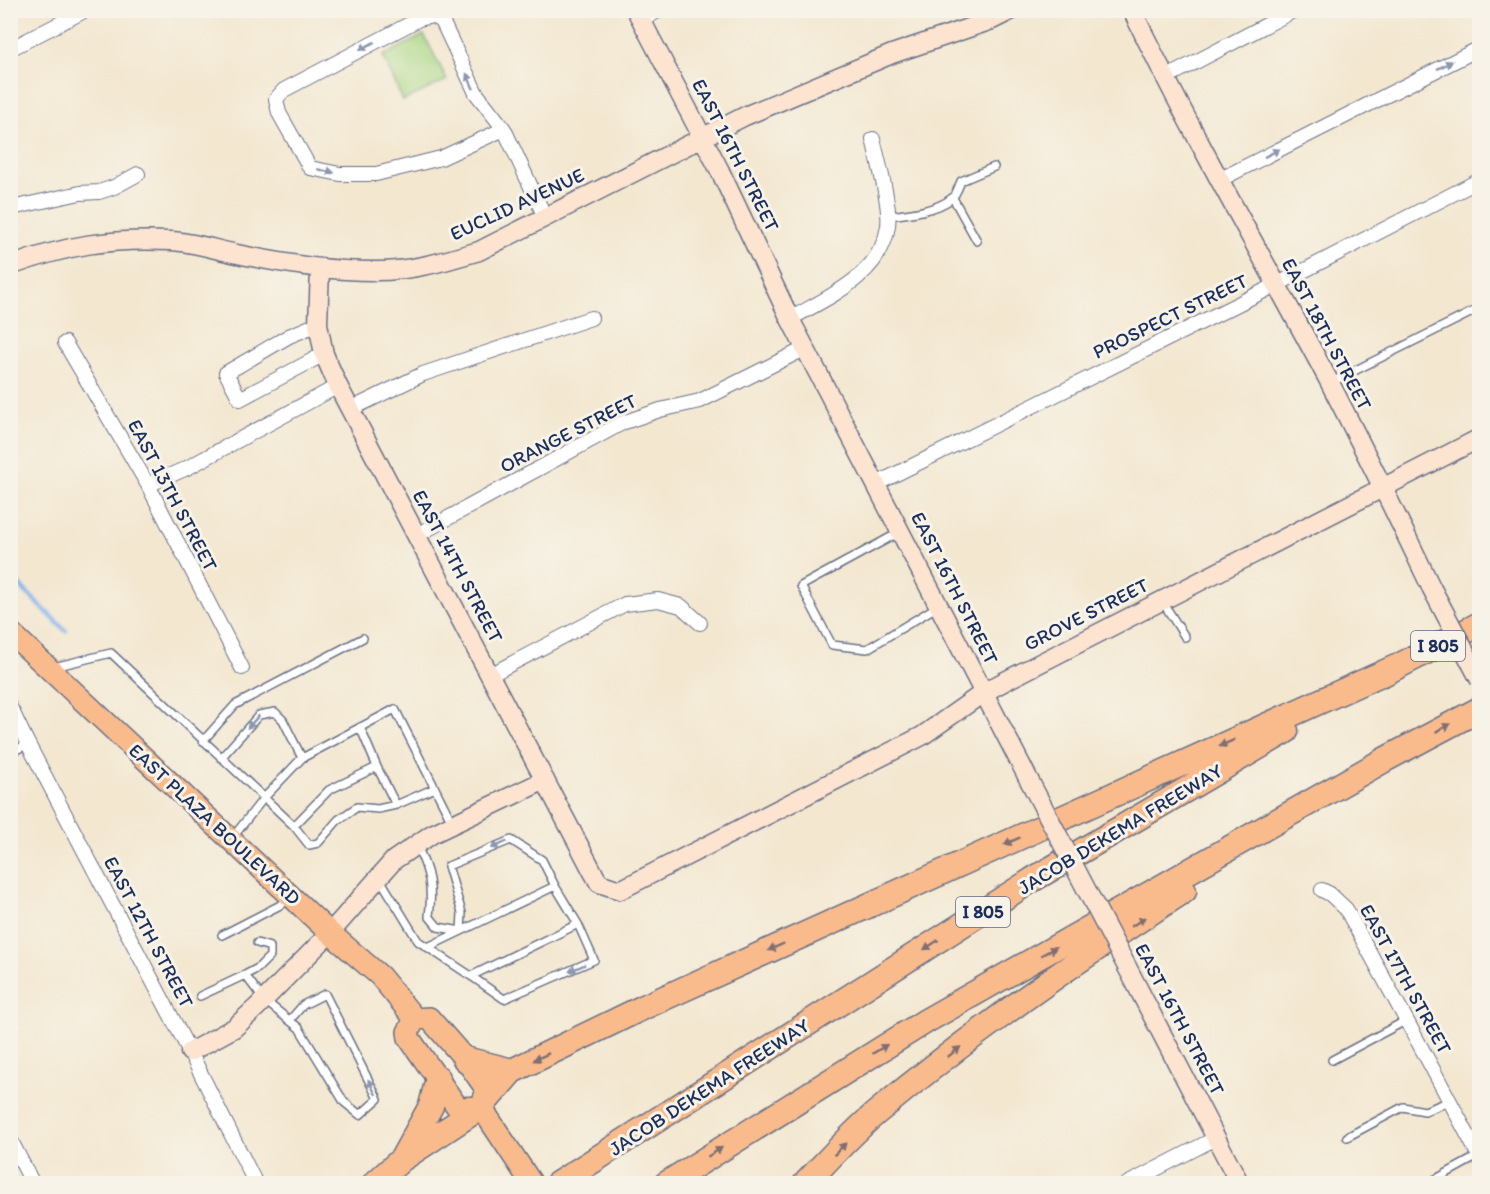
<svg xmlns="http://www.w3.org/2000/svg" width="1490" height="1194" font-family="Itim,sans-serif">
  <rect width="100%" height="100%" fill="#f7f3e8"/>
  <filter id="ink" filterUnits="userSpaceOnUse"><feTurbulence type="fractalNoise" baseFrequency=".0167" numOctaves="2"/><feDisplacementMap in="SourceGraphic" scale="12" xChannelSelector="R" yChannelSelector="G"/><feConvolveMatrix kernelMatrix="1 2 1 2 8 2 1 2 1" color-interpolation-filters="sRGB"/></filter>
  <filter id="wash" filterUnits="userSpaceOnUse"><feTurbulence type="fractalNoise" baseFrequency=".008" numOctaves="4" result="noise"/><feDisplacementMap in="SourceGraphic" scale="24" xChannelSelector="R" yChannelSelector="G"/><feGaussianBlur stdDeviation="1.35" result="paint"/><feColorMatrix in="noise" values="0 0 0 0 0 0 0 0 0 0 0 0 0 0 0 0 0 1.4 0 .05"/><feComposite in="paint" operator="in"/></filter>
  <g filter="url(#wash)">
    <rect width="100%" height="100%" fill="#f3e7d0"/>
    <path fill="#a9d784" stroke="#628371" stroke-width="1.5" d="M424 35 447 80 403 101 383 56Z"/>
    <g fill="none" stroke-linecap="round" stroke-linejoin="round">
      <path stroke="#82b1ed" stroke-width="4.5" d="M10 576 66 631"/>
    </g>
  </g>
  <g filter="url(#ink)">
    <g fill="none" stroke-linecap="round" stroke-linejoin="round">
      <defs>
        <path id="lane" d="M953 198 977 241
          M888 216C906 214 937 211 952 198 956 195 959 186 961 181L994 167
          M1332 382 1480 308
          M900 532 801 586 832 645 867 649 938 606
          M1162 601 1185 637
          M54 667 111 653 294 826 309 845 318 843 338 820 357 807 378 809 396 805
          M203 741 235 705 363 638
          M10 753 28 744
          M221 758 259 715 275 712 283 720 302 758
          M377 767 396 805 435 788
          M294 826 329 790 377 767 360 727
          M233 837 263 799 302 758 395 709 453 824
          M417 846C429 871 433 888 429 916L438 927 461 931 462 913 448 866 511 840 542 860 555 886
          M380 879 418 941 471 976 578 924 555 886 428 947
          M222 935 292 899
          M245 975 258 968 270 956V947L257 943
          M471 976 504 999 594 960 578 924
          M200 996 245 975 264 1000 299 1028 344 1102 360 1115 378 1099 325 994 303 1005 290 1020
          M1332 1060 1407 1020
          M1347 1137 1403 1107 1425 1111 1450 1101
          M1427 1184 1478 1156"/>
        <path id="street" d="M641 20 660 10
          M10 49 86 10
          M1165 78 1295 10
          M504 129 441 158 376 174H340L310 168 279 113 276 99 284 90 419 19 433 16 442 21 476 93 504 129 545 217
          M1219 180 1480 48
          M10 205 16 207 80 193 99 192 114 187 138 174
          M790 319C828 297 881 276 888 226 891 206 878 160 873 139
          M318 324 289 336 226 373 240 399 324 354
          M65 343 148 485 242 668
          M351 409 423 374 591 318
          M876 484 1276 285 1480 180
          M148 485 187 468 338 386
          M417 535 622 423 660 410 700 401 806 348
          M490 675 625 604 658 600 681 606 700 623
          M10 707 28 744 190 1052 256 1184
          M1322 890 1330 894 1346 909 1429 1062 1480 1158
          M10 1139 33 1184
          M1127 1184 1216 1138"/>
        <path id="secondary" d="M636 10 720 171 790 319 1029 780
          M1132 10C1193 137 1264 259 1330 383 1365 451 1398 518 1431 587
          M10 266C68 245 110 238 171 241 194 242 219 251 242 255 285 264 328 271 373 271 409 272 445 261 479 251L745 116 892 54 992 20 1012 10
          M320 269 318 324 324 354 338 386 594 874 599 883 620 890 922 736 983 693 1005 681 1480 438
          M1127 967 1240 1184
          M190 1052 234 1028 257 1007 330 933 394 860 432 834 545 780"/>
        <path id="primary" d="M10 632 330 933 380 976 415 1019
          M415 1019 408 1032 409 1038 458 1108 481 1107
          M415 1019 429 1018 465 1059 487 1090 481 1107
          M481 1107 532 1184"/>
        <path id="highway" d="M1383 674 1480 624
          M465 1059 512 1071
          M404 1155 431 1106 438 1078
          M374 1184 402 1159 481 1107 512 1071 644 1007 1396 667
          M557 1184 1032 880 1286 731
          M666 1184 926 1021 1386 759 1480 709
          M805 1184C828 1160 851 1134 876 1113 973 1032 1078 959 1184 891"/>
      </defs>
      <use href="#lane" stroke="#676f86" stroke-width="10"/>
      <use href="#street" stroke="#676f86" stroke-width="16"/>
      <use href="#secondary" stroke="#676f86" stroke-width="21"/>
      <use href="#primary" stroke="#676f86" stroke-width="24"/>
      <use href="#highway" stroke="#676f86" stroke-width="27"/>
      <use href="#lane" stroke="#fff" stroke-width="7"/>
      <use href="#street" stroke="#fff" stroke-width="14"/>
      <use href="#secondary" stroke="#fde4d1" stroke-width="18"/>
      <use href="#primary" stroke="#fabb8c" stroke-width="21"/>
      <use href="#highway" stroke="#fabb8c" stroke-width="24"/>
      <defs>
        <path id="secondary-bridge" d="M1431 587 1480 680
          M1029 780 1127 967"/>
      </defs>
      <use href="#secondary-bridge" stroke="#676f86" stroke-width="21" stroke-linecap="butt"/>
      <use href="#secondary-bridge" stroke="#fde4d1" stroke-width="18"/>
    </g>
    <defs><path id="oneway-solid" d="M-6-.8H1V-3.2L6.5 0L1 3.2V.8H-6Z" transform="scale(1.5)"/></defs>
    <g fill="#8d97ae">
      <use href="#oneway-solid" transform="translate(367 46) rotate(152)"/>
      <use href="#oneway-solid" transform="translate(1445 65) rotate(-27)"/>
      <use href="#oneway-solid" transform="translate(470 81) rotate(-115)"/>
      <use href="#oneway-solid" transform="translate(1272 153) rotate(-27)"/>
      <use href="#oneway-solid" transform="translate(326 171) rotate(12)"/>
      <use href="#oneway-solid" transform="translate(253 722) rotate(133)"/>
      <use href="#oneway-solid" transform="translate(499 845) rotate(157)"/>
      <use href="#oneway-solid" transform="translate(577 968) rotate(156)"/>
      <use href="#oneway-solid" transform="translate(372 1087) rotate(-117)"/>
    </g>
    <g fill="#7f6e73">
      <use href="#oneway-solid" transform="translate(1443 728) rotate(-28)"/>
      <use href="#oneway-solid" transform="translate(1227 743) rotate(156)"/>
      <use href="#oneway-solid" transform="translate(1012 841) rotate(156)"/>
      <use href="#oneway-solid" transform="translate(1138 922) rotate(-34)"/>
      <use href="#oneway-solid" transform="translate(931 945) rotate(147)"/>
      <use href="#oneway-solid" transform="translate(776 947) rotate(156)"/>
      <use href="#oneway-solid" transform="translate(1049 951) rotate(-29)"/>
      <use href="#oneway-solid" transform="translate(880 1049) rotate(-32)"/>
      <use href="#oneway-solid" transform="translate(954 1052) rotate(-38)"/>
      <use href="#oneway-solid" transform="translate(541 1057) rotate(154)"/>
      <use href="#oneway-solid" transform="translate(840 1149) rotate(-45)"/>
      <use href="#oneway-solid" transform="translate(715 1152) rotate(-32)"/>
    </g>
  </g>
  <g text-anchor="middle" stroke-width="6" stroke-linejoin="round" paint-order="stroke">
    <g fill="#f7f3e8" stroke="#5d6a87" stroke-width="1.5">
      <rect x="1411" y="631" width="54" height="30" rx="4.5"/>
      <rect x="956" y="897" width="54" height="30" rx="4.5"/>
    </g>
    <g font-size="18" font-weight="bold" fill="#1b2f5e">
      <text x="1438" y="652">I 805</text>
      <text x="983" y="918">I 805</text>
    </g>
    <g font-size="20" fill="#1b2f5e" stroke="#f7f3e8">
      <text transform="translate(736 155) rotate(63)" y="7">EAST 16TH STREET</text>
      <text transform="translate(517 204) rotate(-25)" y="7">EUCLID AVENUE</text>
      <text transform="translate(1170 316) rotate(-26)" y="7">PROSPECT STREET</text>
      <text transform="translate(1327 334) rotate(62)" y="7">EAST 18TH STREET</text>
      <text transform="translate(568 433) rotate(-27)" y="7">ORANGE STREET</text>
      <text transform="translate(173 495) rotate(62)" y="7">EAST 13TH STREET</text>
      <text transform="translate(458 566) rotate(62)" y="7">EAST 14TH STREET</text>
      <text transform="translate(955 588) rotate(63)" y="7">EAST 16TH STREET</text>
      <text transform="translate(1086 614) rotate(-27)" y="7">GROVE STREET</text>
      <text transform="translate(215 824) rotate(43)" y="7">EAST PLAZA BOULEVARD</text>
      <text transform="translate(1120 829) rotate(-31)" y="7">JACOB DEKEMA FREEWAY</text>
      <text transform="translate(149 932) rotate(62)" y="7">EAST 12TH STREET</text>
      <text transform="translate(1406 979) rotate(61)" y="7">EAST 17TH STREET</text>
      <text transform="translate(1180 1019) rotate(62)" y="7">EAST 16TH STREET</text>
      <text transform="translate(709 1087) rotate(-33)" y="7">JACOB DEKEMA FREEWAY</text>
    </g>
  </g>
  <rect width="1490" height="1194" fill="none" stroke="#f7f3e8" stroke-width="36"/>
</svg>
